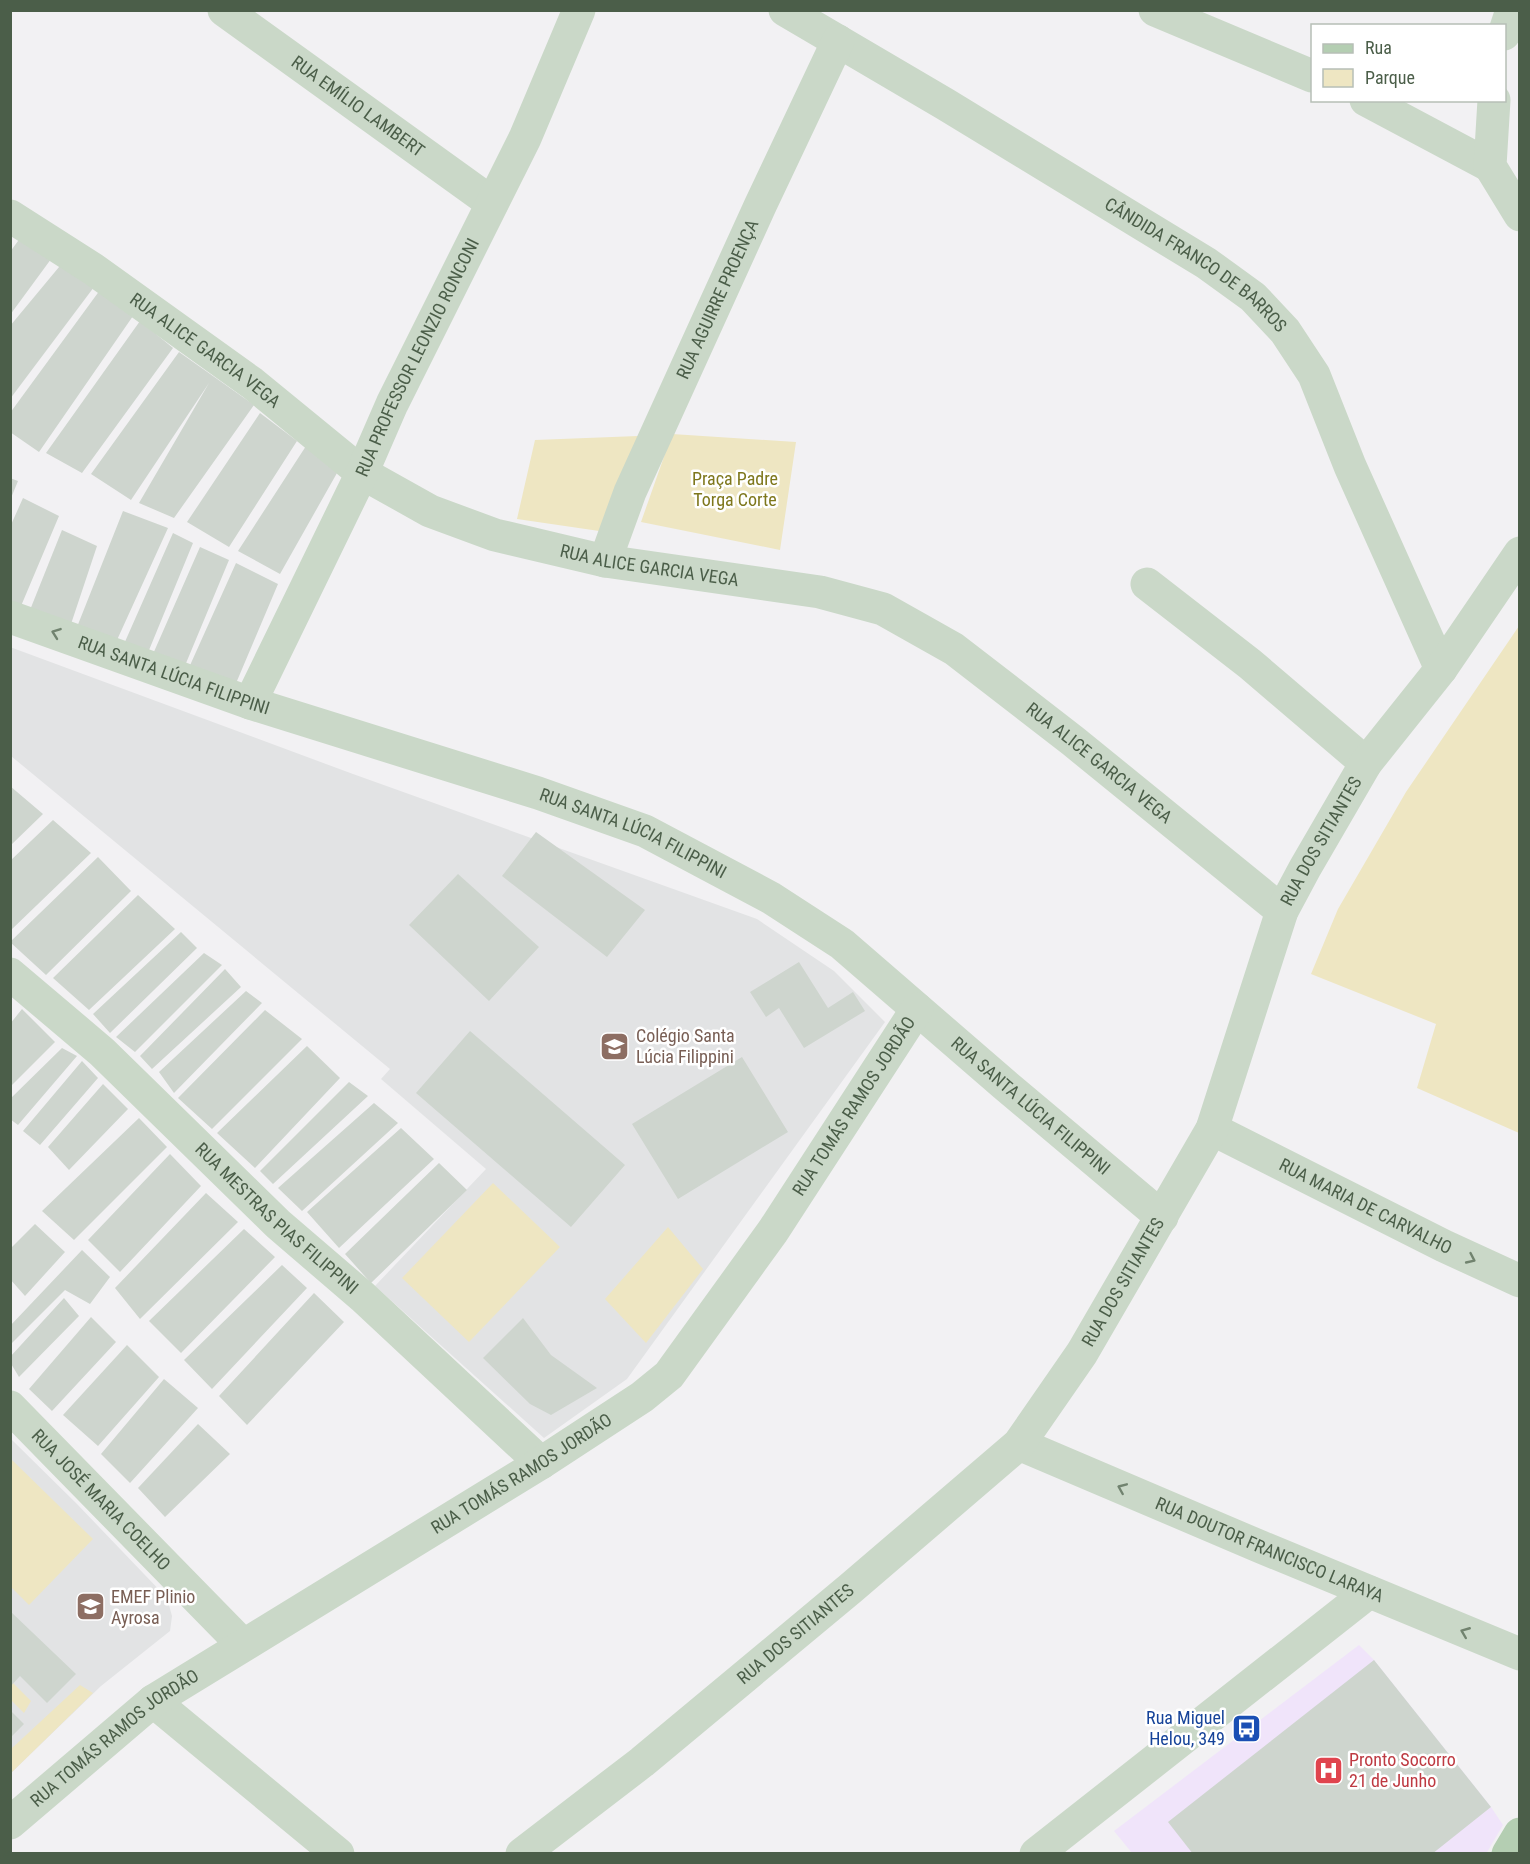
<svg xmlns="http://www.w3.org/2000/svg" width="1530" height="1864" font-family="'Roboto Condensed',sans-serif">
  <rect width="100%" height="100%" fill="#f2f1f3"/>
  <path fill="#e2e3e4" d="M10 647 353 774 757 919 834 971 885 1022 627 1379 544 1438 375 1286 486 1169 381 1079 390 1069 11 756Z
    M11 1439 77 1504 167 1598 172 1616 170 1631 101 1686 11 1773Z"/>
  <path fill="#f0e4fa" d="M1359 1645 1374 1660 1491 1807 1503 1825 1486 1854 1132 1853 1114 1831Z"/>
  <path fill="#eee6c2" d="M672 434 796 442 780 550 641 522Z
    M638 436 606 532 517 519 535 440Z
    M1519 626V1133L1417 1088 1436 1024 1311 974 1338 909 1406 792Z
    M493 1183 560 1247 469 1342 402 1278Z
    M668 1227 703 1269 646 1343 605 1299Z
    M11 1459 93 1539 29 1605 11 1587Z
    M10 1680 31 1701 24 1713 11 1700Z
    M80 1685 93 1693 11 1773V1749Z"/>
  <path fill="#ced5ce" d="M26 230 54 255 10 315V252Z
    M64 261 94 287 10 399V326Z
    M100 290 133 316 39 452 10 432V413Z
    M140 321 173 348 82 473 46 453Z
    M179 352 254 405 174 518 139 503 209 383 131 500 91 474Z
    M260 413 297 441 229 547 187 522Z
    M306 446 337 473 280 574 238 551Z
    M10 478 18 481 11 498H10Z
    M23 498 59 516 21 606 10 603V527Z
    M123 511 168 528 117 640 77 627Z
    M62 530 97 546 70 627 30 610Z
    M173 533 193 543 147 655 124 644Z
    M200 547 229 560 184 668 153 654Z
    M236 563 278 584 234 688 187 672Z
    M10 786 43 814 10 846Z
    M53 820 91 853 10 931V861Z
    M536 832 645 910 607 957 502 876Z
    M98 857 131 891 46 975 10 942Z
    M458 874 539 947 489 1001 409 925Z
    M138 895 175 929 89 1010 53 978Z
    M181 932 197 948 110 1033 93 1014Z
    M204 953 222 965 135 1052 116 1037Z
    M799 962 828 1008 853 992 865 1011 804 1048 779 1008 766 1017 750 992Z
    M225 969 241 987 152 1069 140 1056Z
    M246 991 262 1003 174 1093 159 1072Z
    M22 1009 55 1042 10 1087V1024Z
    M265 1010 302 1039 212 1129 178 1098Z
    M470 1031 625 1165 571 1227 416 1093Z
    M307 1046 340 1078 255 1168 217 1133Z
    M62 1048 77 1056 18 1125 10 1119V1099Z
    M742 1057 788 1132 678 1199 632 1124Z
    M82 1061 98 1078 40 1145 23 1131Z
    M349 1082 368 1096 273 1184 260 1171Z
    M103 1084 128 1109 69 1170 48 1147Z
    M374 1103 398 1123 302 1211 278 1188Z
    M139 1118 167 1147 74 1240 42 1211Z
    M401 1128 434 1159 339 1248 307 1212Z
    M170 1154 201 1186 120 1272 88 1240Z
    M439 1163 467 1190 371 1283 345 1254Z
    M206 1193 238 1222 140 1319 115 1288Z
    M35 1224 65 1252 25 1296 10 1279V1249Z
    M244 1229 275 1257 181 1353 149 1321Z
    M82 1250 110 1277 90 1304 65 1290 10 1345V1326Z
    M282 1265 307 1288 212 1389 184 1360Z
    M314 1293 344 1322 247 1425 219 1396Z
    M64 1298 79 1316 19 1377 10 1362V1357Z
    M91 1317 116 1342 52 1411 29 1389Z
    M523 1318 551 1355 597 1388 551 1415 530 1404 483 1358Z
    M127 1345 159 1377 98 1446 63 1415Z
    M164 1379 198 1408 130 1483 101 1454Z
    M198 1424 230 1454 165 1517 138 1488Z
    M10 1611 76 1674 47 1703 20 1676 10 1687Z
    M1374 1660 1491 1807 1432 1854H1193L1168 1822Z
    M10 1710 24 1724 10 1738Z"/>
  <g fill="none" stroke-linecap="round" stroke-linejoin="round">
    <g stroke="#cad8c8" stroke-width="33">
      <path id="s1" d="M224 10 492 203"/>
      <path id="s2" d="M785 10 945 104 1206 263 1253 297 1285 331 1314 375 1350 466 1441 669"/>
      <path d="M1155 10 1312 76"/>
      <path d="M1504 34 1512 10"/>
      <path d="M1366 100 1490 166"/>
      <path d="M1494 100 1490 166 1520 215"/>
      <path id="s3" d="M10 216 93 269 252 383 362 473 430 511 495 535 605 561 820 592 883 609 954 649 1073 741 1282 911"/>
      <path id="s4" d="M605 561 630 492 760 206 838 41"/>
      <path d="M1147 584 1250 664 1366 763"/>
      <path id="s5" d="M10 617 250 703 538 793 645 831 771 898 842 944 1005 1085 1162 1217"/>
      <path id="s6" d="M250 703 362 473 392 404 525 138 579 10"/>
      <path id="s7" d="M10 974 102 1052 278 1224 363 1297 541 1463"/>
      <path id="s8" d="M1212 1129 1444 1246 1520 1281"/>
      <path id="s9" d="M10 1407 243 1645"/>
      <path id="s10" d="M1019 1444 1261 1547 1520 1654"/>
      <path d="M153 1701 338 1854"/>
      <path id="s11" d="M10 1823 153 1701 541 1463 642 1397 669 1375 773 1231 917 1009"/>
      <path id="s12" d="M522 1854 642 1762 851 1588 1019 1444 1082 1353 1212 1129 1282 911 1305 868 1366 763 1441 669 1520 553"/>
      <path d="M1036 1854 1369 1592"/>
    </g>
    <path stroke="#b4ceb2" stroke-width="33" d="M1508 1854 1520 1834"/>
  </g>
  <defs><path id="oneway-chevron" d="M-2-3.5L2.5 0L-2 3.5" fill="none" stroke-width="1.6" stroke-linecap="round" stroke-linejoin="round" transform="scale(1.5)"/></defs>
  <g stroke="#71836f">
    <use href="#oneway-chevron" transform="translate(56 633) rotate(-160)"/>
    <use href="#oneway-chevron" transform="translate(1471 1259) rotate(25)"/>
    <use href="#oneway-chevron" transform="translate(1122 1488) rotate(-157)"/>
    <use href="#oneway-chevron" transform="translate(1465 1632) rotate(-158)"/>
  </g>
  <defs>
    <symbol id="school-square" viewBox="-11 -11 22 22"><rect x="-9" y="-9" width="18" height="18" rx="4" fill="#8d6e63" stroke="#fff"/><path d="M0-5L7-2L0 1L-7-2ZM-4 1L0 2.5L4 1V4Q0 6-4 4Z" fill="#fff"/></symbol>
    <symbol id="bus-square" viewBox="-11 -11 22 22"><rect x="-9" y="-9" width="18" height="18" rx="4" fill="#1a4fb4" stroke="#fff"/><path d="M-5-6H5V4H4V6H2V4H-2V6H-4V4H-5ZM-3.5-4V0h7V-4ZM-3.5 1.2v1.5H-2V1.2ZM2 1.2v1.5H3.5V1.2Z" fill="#fff"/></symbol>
    <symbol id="hospital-square" viewBox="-11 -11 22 22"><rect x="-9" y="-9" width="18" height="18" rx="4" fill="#e0444e" stroke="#fff"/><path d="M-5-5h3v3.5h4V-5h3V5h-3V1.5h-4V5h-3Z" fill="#fff"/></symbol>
  </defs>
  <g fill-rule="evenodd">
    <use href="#school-square" x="598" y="1030" width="33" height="33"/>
    <use href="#school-square" x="74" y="1590" width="33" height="33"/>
    <use href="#bus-square" x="1230" y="1712" width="33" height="33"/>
    <use href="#hospital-square" x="1312" y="1754" width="33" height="33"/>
  </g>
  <g text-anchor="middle" stroke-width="5" stroke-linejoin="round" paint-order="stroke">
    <g font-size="18" fill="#4b5e49" stroke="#fff">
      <text dy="6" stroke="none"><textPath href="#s1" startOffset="165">RUA EMÍLIO LAMBERT</textPath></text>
      <text dy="6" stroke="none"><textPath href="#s2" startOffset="484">CÂNDIDA FRANCO DE BARROS</textPath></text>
      <text dy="6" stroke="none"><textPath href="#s4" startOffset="285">RUA AGUIRRE PROENÇA</textPath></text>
      <text dy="6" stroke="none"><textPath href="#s3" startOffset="237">RUA ALICE GARCIA VEGA</textPath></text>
      <text dy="6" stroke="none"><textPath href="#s6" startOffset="384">RUA PROFESSOR LEONZIO RONCONI</textPath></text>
      <text dy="6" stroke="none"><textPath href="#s3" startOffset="741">RUA ALICE GARCIA VEGA</textPath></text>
      <text dy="6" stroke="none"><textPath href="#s5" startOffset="174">RUA SANTA LÚCIA FILIPPINI</textPath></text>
      <text dy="6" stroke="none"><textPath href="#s3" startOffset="1245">RUA ALICE GARCIA VEGA</textPath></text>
      <text dy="6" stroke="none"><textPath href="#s5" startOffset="660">RUA SANTA LÚCIA FILIPPINI</textPath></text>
      <text dy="6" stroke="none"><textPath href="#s12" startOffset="1323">RUA DOS SITIANTES</textPath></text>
      <text dy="6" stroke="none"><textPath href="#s5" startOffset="1146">RUA SANTA LÚCIA FILIPPINI</textPath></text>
      <text dy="6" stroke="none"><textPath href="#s11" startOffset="1125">RUA TOMÁS RAMOS JORDÃO</textPath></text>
      <text dy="6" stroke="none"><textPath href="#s8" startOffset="172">RUA MARIA DE CARVALHO</textPath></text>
      <text dy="6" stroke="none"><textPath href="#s7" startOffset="362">RUA MESTRAS PIAS FILIPPINI</textPath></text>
      <text dy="6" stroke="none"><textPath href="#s12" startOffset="837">RUA DOS SITIANTES</textPath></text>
      <text dy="6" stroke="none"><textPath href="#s11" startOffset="621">RUA TOMÁS RAMOS JORDÃO</textPath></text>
      <text dy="6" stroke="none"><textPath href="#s9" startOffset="130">RUA JOSÉ MARIA COELHO</textPath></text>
      <text dy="6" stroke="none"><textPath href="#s10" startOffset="272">RUA DOUTOR FRANCISCO LARAYA</textPath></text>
      <text dy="6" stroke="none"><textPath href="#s12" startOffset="351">RUA DOS SITIANTES</textPath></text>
      <text dy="6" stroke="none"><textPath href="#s11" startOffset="135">RUA TOMÁS RAMOS JORDÃO</textPath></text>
    </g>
    <g font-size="18" fill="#7e771c" stroke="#fff">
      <text x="735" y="485">Praça Padre<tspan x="735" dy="21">Torga Corte</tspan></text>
    </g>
    <g font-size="18" fill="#785e54" stroke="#fff" text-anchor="start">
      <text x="636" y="1042">Colégio Santa<tspan x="636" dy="21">Lúcia Filippini</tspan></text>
      <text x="111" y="1603">EMEF Plinio<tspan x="111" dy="21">Ayrosa</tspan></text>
    </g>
    <g font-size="18" fill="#164399" stroke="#fff" text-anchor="end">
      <text x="1225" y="1724">Rua Miguel<tspan x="1225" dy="21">Helou, 349</tspan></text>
    </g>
    <g font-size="18" fill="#be3a42" stroke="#fff" text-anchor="start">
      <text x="1349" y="1766">Pronto Socorro<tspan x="1349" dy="21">21 de Junho</tspan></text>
    </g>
  </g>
  <rect width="1530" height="1864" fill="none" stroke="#4b5e49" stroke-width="24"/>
  <rect x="1311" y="24" width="195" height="78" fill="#ffffff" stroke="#b7bfb6" stroke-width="1.5"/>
  <rect x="1323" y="44" width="30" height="9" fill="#b4ceb2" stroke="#b7bfb6" stroke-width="1.5"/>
  <text x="1365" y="54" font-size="18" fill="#4b5e49">Rua</text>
  <rect x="1323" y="69" width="30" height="18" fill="#eee6c2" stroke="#b7bfb6" stroke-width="1.5"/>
  <text x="1365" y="84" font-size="18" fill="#4b5e49">Parque</text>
</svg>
